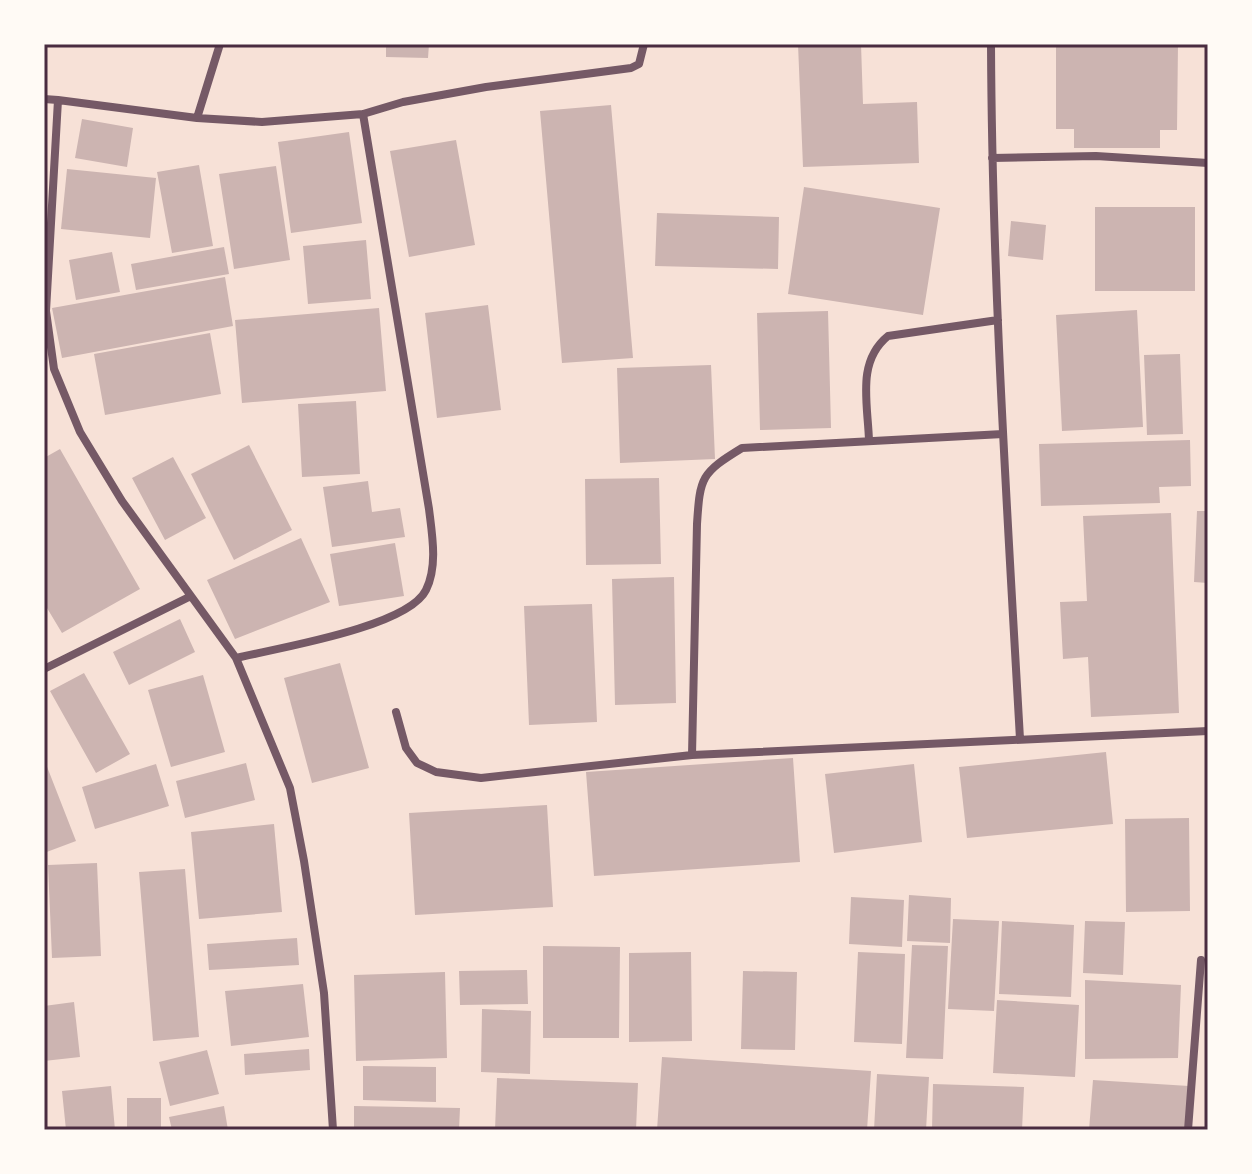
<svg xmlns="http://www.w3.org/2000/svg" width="1252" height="1174" font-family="'Asap Condensed',sans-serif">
  <rect width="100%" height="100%" fill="#f7e1d7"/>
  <path fill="#ccb4b1" d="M386 44H429L428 58 386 57Z
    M798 44H861L863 104 917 102 919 163 803 167Z
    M1056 44H1178L1177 130H1160V148H1074V129H1056Z
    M611 105 633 358 562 363 540 111Z
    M82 119 133 128 127 167 75 158Z
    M349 132 362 223 291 233 278 142Z
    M456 140 475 245 409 257 390 151Z
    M199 165 213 246 172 253 157 172Z
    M276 166 290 260 234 269 219 174Z
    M67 169 156 178 150 238 61 229Z
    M804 187 940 208 923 315 788 294Z
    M1095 207H1195V291H1095Z
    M657 213 779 217 778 269 655 266Z
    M1011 221 1046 225 1043 260 1008 256Z
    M366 240 371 299 308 304 303 246Z
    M224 247 229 274 136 290 131 264Z
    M112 252 120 292 76 300 69 260Z
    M225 277 233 326 62 358 52 308Z
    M488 305 501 410 437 418 425 313Z
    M379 308 386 391 242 403 235 320Z
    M1137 310 1143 427 1062 431 1056 315Z
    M828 311 831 428 760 430 757 313Z
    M210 333 221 394 105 415 94 354Z
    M1180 354 1183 434 1147 435 1144 355Z
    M711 365 715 459 620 463 617 368Z
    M356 401 360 474 302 477 298 404Z
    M1190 440 1191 486 1159 487 1160 503 1041 506 1039 444Z
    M249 445 292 530 234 560 191 474Z
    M60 449 140 589 62 633 44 603V458Z
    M173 457 206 518 165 540 132 478Z
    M659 478 661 564 586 565 585 479Z
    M368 481 372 512 400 508 405 537 332 547 323 487Z
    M1197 511H1208V583L1194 582Z
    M1171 513 1179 713 1091 717 1088 657 1063 659 1060 602 1087 601 1083 516Z
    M301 538 330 602 235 639 207 580Z
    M395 543 404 596 339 606 330 554Z
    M674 577 676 703 615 705 612 579Z
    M592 604 597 722 529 725 524 606Z
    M180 619 195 652 129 685 113 652Z
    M340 663 369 768 312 783 284 678Z
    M84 673 130 754 96 773 50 691Z
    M203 675 225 752 171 767 148 690Z
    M1106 752 1113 824 967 838 959 767Z
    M793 758 800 862 594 876 586 772Z
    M44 759 76 841 44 853Z
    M246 763 255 800 185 818 176 781Z
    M156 764 169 806 95 829 82 787Z
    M914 764 922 842 834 853 825 774Z
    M547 805 553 907 415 915 409 813Z
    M1189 818 1190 911 1126 912 1125 819Z
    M274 824 282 912 199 919 191 832Z
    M97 863 101 956 52 958 48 865Z
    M185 869 199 1037 153 1041 139 872Z
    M909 895 951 898 950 943 907 941Z
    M851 897 904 900 902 947 849 944Z
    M953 919 999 921 994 1011 948 1009Z
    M1002 921 1074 925 1071 997 999 994Z
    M1085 921 1125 922 1123 975 1083 973Z
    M297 938 299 965 209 970 207 944Z
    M912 945 948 946 943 1059 906 1058Z
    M543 946 620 947 619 1038H543Z
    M691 952 692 1041 629 1042V953Z
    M858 952 905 954 902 1044 854 1042Z
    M527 970 528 1004 460 1005 459 971Z
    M743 971 797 972 795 1050 741 1049Z
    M445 972 447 1058 356 1061 354 975Z
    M1085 980 1181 985 1178 1058 1085 1059Z
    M303 984 309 1037 231 1046 225 991Z
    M997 1000 1079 1005 1075 1077 993 1073Z
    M74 1002 80 1057 44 1061V1006Z
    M482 1009 531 1011 530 1074 481 1072Z
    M309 1049 310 1070 245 1075 244 1054Z
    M207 1050 219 1094 170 1106 159 1062Z
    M662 1057 871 1071 867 1130H657Z
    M363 1066 436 1067V1102L363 1100Z
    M877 1074 929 1077 926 1130H874Z
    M497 1078 638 1083 636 1130H495Z
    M1093 1080 1189 1086 1186 1130H1089Z
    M933 1084 1024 1087 1022 1130H932Z
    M111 1086 115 1130H66L62 1091Z
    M127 1098H161V1130H127Z
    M224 1106 228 1130H172L169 1117Z
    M354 1106 460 1108 459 1130H354Z"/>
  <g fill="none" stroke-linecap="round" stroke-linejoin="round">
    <path stroke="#755966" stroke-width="8" d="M991 44C992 276 1007 508 1020 739
      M44 99 58 100
      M197 118 220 44
      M992 158 1096 156 1208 163
      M869 441C868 404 856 362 888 336L998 320
      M236 658C278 648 408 627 426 590 438 566 432 534 429 509L363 114
      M44 669 191 596
      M396 712 406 748 417 763 436 772 481 778 692 755 1208 731
      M692 755 697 524C700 477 701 473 742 448L1003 434
      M333 1130 324 993 304 861 290 788 236 658 122 501 80 432 54 369 46 311 58 100 197 118 262 122 363 114 403 102 486 87 631 68 639 64 644 44
      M1188 1130 1201 960"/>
  </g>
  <rect width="1252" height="1174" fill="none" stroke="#fffaf5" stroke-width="92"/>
  <rect x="46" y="46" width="1160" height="1082" fill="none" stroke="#4a2c40" stroke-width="3"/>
</svg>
